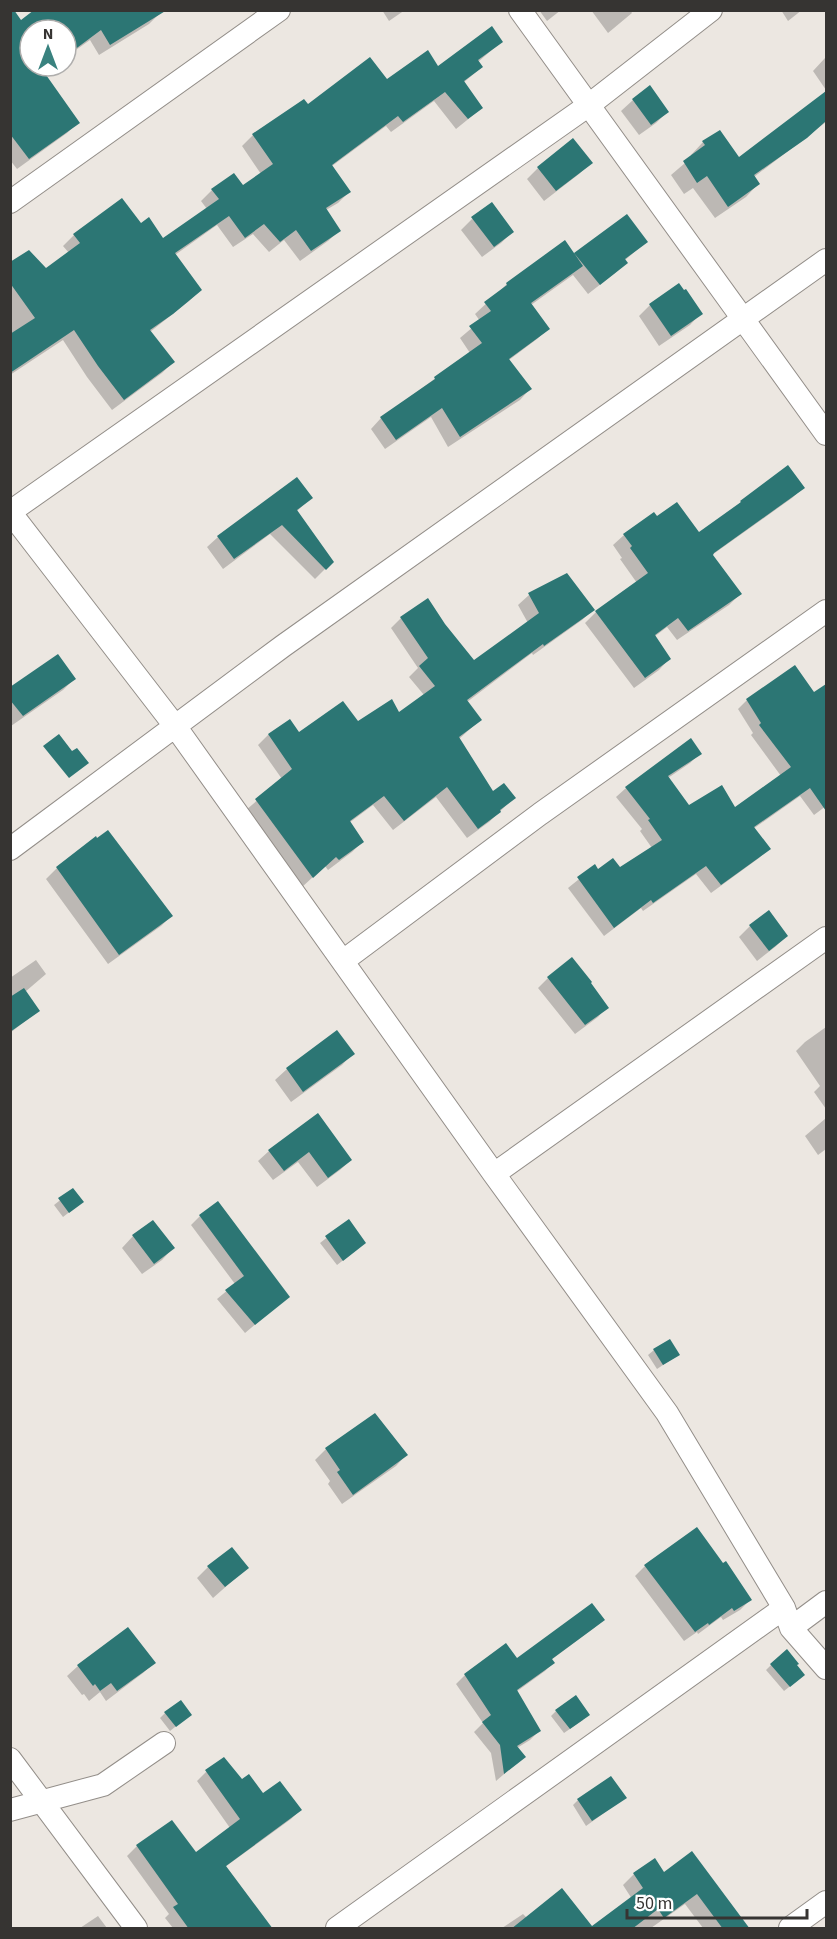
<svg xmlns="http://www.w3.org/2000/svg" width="837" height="1939" font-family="'Source Sans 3',sans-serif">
  <rect width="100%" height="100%" fill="#ece7e1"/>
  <path fill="#0003" d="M10 10 21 22 160 13 149 24 99 55 90 40 66 57V30H30V66H54L44 74 78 122 67 133 17 169 10 160Z
    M382 10H405L389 21Z
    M539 10H561L547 21Z
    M591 10H630L632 13 608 33Z
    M781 10H802L788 21Z
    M501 42 478 62 482 67 463 83 482 108 456 129 434 101 391 132 386 126 332 166 349 192 338 203 326 210 339 231 328 241 300 261 284 240 269 252 253 234 233 247 217 225 175 255 200 290 189 301 150 332 173 362 162 373 112 410 87 377 63 340 10 375V263L46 270 69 253 63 246 74 235 141 225 163 240 207 209 201 201 212 190 242 187 261 174 242 146 253 135 304 101 307 106 387 81 438 68Z
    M825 58H826V90L813 71Z
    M826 93V122L754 177 758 184 746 197 715 218 693 188 684 194 671 175 692 157 691 155 703 142 738 159Z
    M633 100 667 112 656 123 639 135 621 111Z
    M591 162 579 174 544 201 527 179 538 168Z
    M472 219 512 232 501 243 482 257 461 230Z
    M646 242 624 261 626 263 615 273 588 294 573 275 531 305 548 329 537 339 509 360 530 389 520 400 448 447 431 417 385 449 371 429 381 418 470 353 460 338 480 321 475 314 507 284 575 254Z
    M650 305 701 313 690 325 659 346 639 316Z
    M803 488 792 498 712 555 740 594 729 605 677 640 667 627 654 637 669 659 659 670 634 688 585 623 596 612 637 583 620 559 622 558 613 545 624 535 657 518 699 534 732 511 741 502Z
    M311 498 296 512 332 562 315 579 270 534 223 569 207 547 218 537Z
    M567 574 593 610 582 620 533 655 532 653 467 702 480 720 459 739 492 793 514 798 489 822 467 838 436 797 393 830 373 805 349 823 362 842 352 852 328 870 325 866 302 887 246 810 282 779 258 745 268 735 290 721 299 734 357 723 399 714 424 695 409 677 418 668 391 628 401 618 444 625 474 662 528 623 518 605 529 595Z
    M795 667 826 711V806L814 815 800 796 753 829 769 848 759 858 711 893 696 874 643 911 641 908 604 936 568 888 594 867 597 871 620 869 652 848 640 831 642 829 616 797 626 788 700 753 690 763 668 778 688 807 735 809 781 776 751 735 753 733 738 709 747 700Z
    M74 679 63 690 11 726 10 688Z
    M96 840 171 916 161 926 108 964 46 879 57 868Z
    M750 926 787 936 775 947 757 961 739 937Z
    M36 960 46 974 25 992 38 1011 10 1033V978Z
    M548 978 589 983 607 1007 598 1017 575 1034 538 988Z
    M826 1027V1109L814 1092 820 1086 796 1051 805 1042Z
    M337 1032 353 1053 342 1065 291 1102 275 1080 287 1069Z
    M317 1115 351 1160 340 1170 317 1187 298 1162 273 1180 258 1161 269 1151Z
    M826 1118V1149L818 1155 805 1136Z
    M73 1190 76 1207 63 1217 54 1205Z
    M200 1216 288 1297 245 1333 217 1299 235 1284 191 1225Z
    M348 1221 359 1248 337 1265 320 1243Z
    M133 1236 173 1248 162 1260 142 1274 122 1248Z
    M654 1350 678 1355 657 1369 648 1355Z
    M374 1415 406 1455 396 1466 342 1504 328 1484 330 1481 315 1460 326 1449Z
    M645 1566 750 1600 740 1610 723 1620 721 1617 698 1634 697 1632 684 1641 635 1576Z
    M208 1567 247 1568 213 1598 197 1578Z
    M603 1620 594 1628 551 1660 553 1663 545 1671 516 1692 539 1731 530 1740 517 1748 524 1757 496 1781 491 1753 474 1732 483 1723 456 1684 465 1675 506 1645 517 1660Z
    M154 1663 143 1673 106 1701 100 1692 89 1701 84 1694 82 1695 67 1676 78 1666Z
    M771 1665H795L798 1680 784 1691 766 1670Z
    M556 1711 583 1720 564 1733 551 1716Z
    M165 1713 190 1715 170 1731 160 1718Z
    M206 1772 242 1781 263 1795 300 1810 291 1819 225 1867 270 1928H173L165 1918 169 1914 127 1856 137 1846 172 1822 195 1854 230 1828 197 1781Z
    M625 1798 586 1826 573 1805 578 1800Z
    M692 1853 747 1928H703L685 1904 651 1928H502L523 1914 527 1918 592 1928 632 1899 623 1885 634 1874H663Z
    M98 1916 107 1928H80Z"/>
  <path fill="#2c7674" d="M10 10H14L21 20 34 10H167L110 45 101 30 66 56V30H30V66H52L44 72 80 123 29 159 10 134Z
    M492 26 503 42 478 60 483 67 464 81 483 108 468 119 445 92 403 122 398 116 332 165 351 192 326 208 341 231 311 251 296 230 280 242 264 224 245 238 229 216 175 253 202 290 173 314 150 330 175 362 124 400 98 366 74 330 10 373V334L35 318 10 283V262L29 250 46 268 80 243 73 234 122 198 141 223 149 217 163 238 219 199 211 189 234 173 243 185 273 164 252 134 304 99 308 104 370 57 387 79 428 50 438 66Z
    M650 85 669 112 651 125 632 99Z
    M826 91V121L807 138 754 175 760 184 728 207 707 176 697 183 683 161 705 145 702 141 720 130 739 157Z
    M573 138 593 163 556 191 537 167Z
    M492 202 514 232 494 247 471 217Z
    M627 214 648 242 625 259 628 263 600 285 574 253Z
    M565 240 583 266 531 303 550 329 509 359 532 389 460 437 442 408 396 440 380 417 435 379 434 377 482 343 469 326 491 311 484 302 507 285 506 283Z
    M679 283 684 290 686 289 703 314 671 336 649 304Z
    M788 465 805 488 714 553 713 555 742 594 688 631 678 618 655 635 671 659 645 678 595 611 648 573 630 548 632 546 623 534 654 512 657 516 677 502 699 532 741 502 740 501Z
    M297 477 313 498 297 510 334 562 326 570 282 525 234 559 217 536Z
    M567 573 595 610 544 646 543 644 467 700 482 720 459 737 493 791 504 783 516 798 500 810 501 812 478 829 447 787 404 821 384 796 350 821 364 842 339 860 336 857 313 878 255 799 292 769 268 734 290 719 299 732 343 701 358 721 392 699 399 712 435 686 419 666 428 658 400 617 428 598 445 624 474 660 539 613 528 593Z
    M58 654 76 679 23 716 10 700V687Z
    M795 665 814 692 826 684V811L810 788 754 827 771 849 721 885 706 866 653 903 651 900 614 928 577 877 595 864 598 869 613 858 620 867 662 840 648 820 650 819 625 787 691 738 702 754 668 776 689 805 722 785 735 807 791 767 759 725 761 723 746 699Z
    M59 734 72 751 77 748 89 763 69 778 43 746Z
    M108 830 173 916 119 955 56 867 96 836 97 838Z
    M769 910 788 936 769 951 749 925Z
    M572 957 592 982 591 983 609 1008 585 1025 547 977Z
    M24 988 40 1011 10 1032V997Z
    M337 1030 355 1054 303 1092 286 1068Z
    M318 1113 352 1160 328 1178 309 1152 284 1171 268 1150Z
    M73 1188 84 1202 69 1213 58 1198Z
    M218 1201 290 1297 255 1325 225 1290 244 1276 199 1215Z
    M349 1219 366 1243 343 1261 325 1236Z
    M153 1220 175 1248 154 1264 132 1235Z
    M670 1339 680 1355 663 1365 653 1349Z
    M375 1413 408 1455 353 1495 337 1472 340 1470 325 1448Z
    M697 1527 723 1563 726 1561 752 1600 734 1611 732 1608 709 1625 708 1623 695 1632 644 1565Z
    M232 1547 249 1568 225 1587 207 1566Z
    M592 1603 605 1620 552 1659 555 1663 517 1690 541 1731 517 1746 526 1757 504 1774 500 1745 482 1722 491 1715 464 1674 506 1643 517 1658Z
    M128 1627 156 1663 117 1691 111 1683 100 1691 95 1684 93 1686 77 1665Z
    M787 1649 799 1664 797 1665 805 1675 790 1687 770 1664Z
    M576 1695 590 1715 570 1729 555 1710Z
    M181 1700 192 1715 176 1727 164 1712Z
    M224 1757 242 1779 249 1774 263 1793 280 1781 302 1810 226 1866 273 1929H189L173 1907 178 1904 136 1845 172 1820 196 1852 240 1819 205 1770Z
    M611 1776 627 1798 592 1821 577 1799Z
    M692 1851 750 1929H723L697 1894 664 1918 658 1909 632 1929H511L562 1888 592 1926 643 1888 633 1873 655 1858 664 1872Z"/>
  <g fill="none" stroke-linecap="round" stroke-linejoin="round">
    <defs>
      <path id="street" d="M520 10 826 434
        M10 202 279 10
        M10 512 175 726 494 1174 667 1413 784 1608 791 1628 826 1668
        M10 512 589 105 711 10
        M10 849 283 646 826 260
        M343 961 540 814 826 611
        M494 1174 826 938
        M791 1628 826 1602
        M10 1759 136 1928
        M10 1810 103 1785 164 1743
        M337 1928 784 1608
        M790 1928 826 1902"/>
    </defs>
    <use href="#street" stroke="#938e89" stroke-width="24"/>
    <use href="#street" stroke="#fff" stroke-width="22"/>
  </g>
  <rect width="837" height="1939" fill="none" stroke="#363432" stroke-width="24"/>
  <g transform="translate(48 48)"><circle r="28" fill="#ffffff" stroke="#afaead" stroke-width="1.5"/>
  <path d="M0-4.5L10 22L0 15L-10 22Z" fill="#39827f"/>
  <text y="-9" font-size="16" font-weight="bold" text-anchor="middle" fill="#363432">N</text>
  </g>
  <path d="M627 1909v9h180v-9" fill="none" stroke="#363432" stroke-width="3"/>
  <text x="636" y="1909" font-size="18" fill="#363432" stroke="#ffffff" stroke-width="4.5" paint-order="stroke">50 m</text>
</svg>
